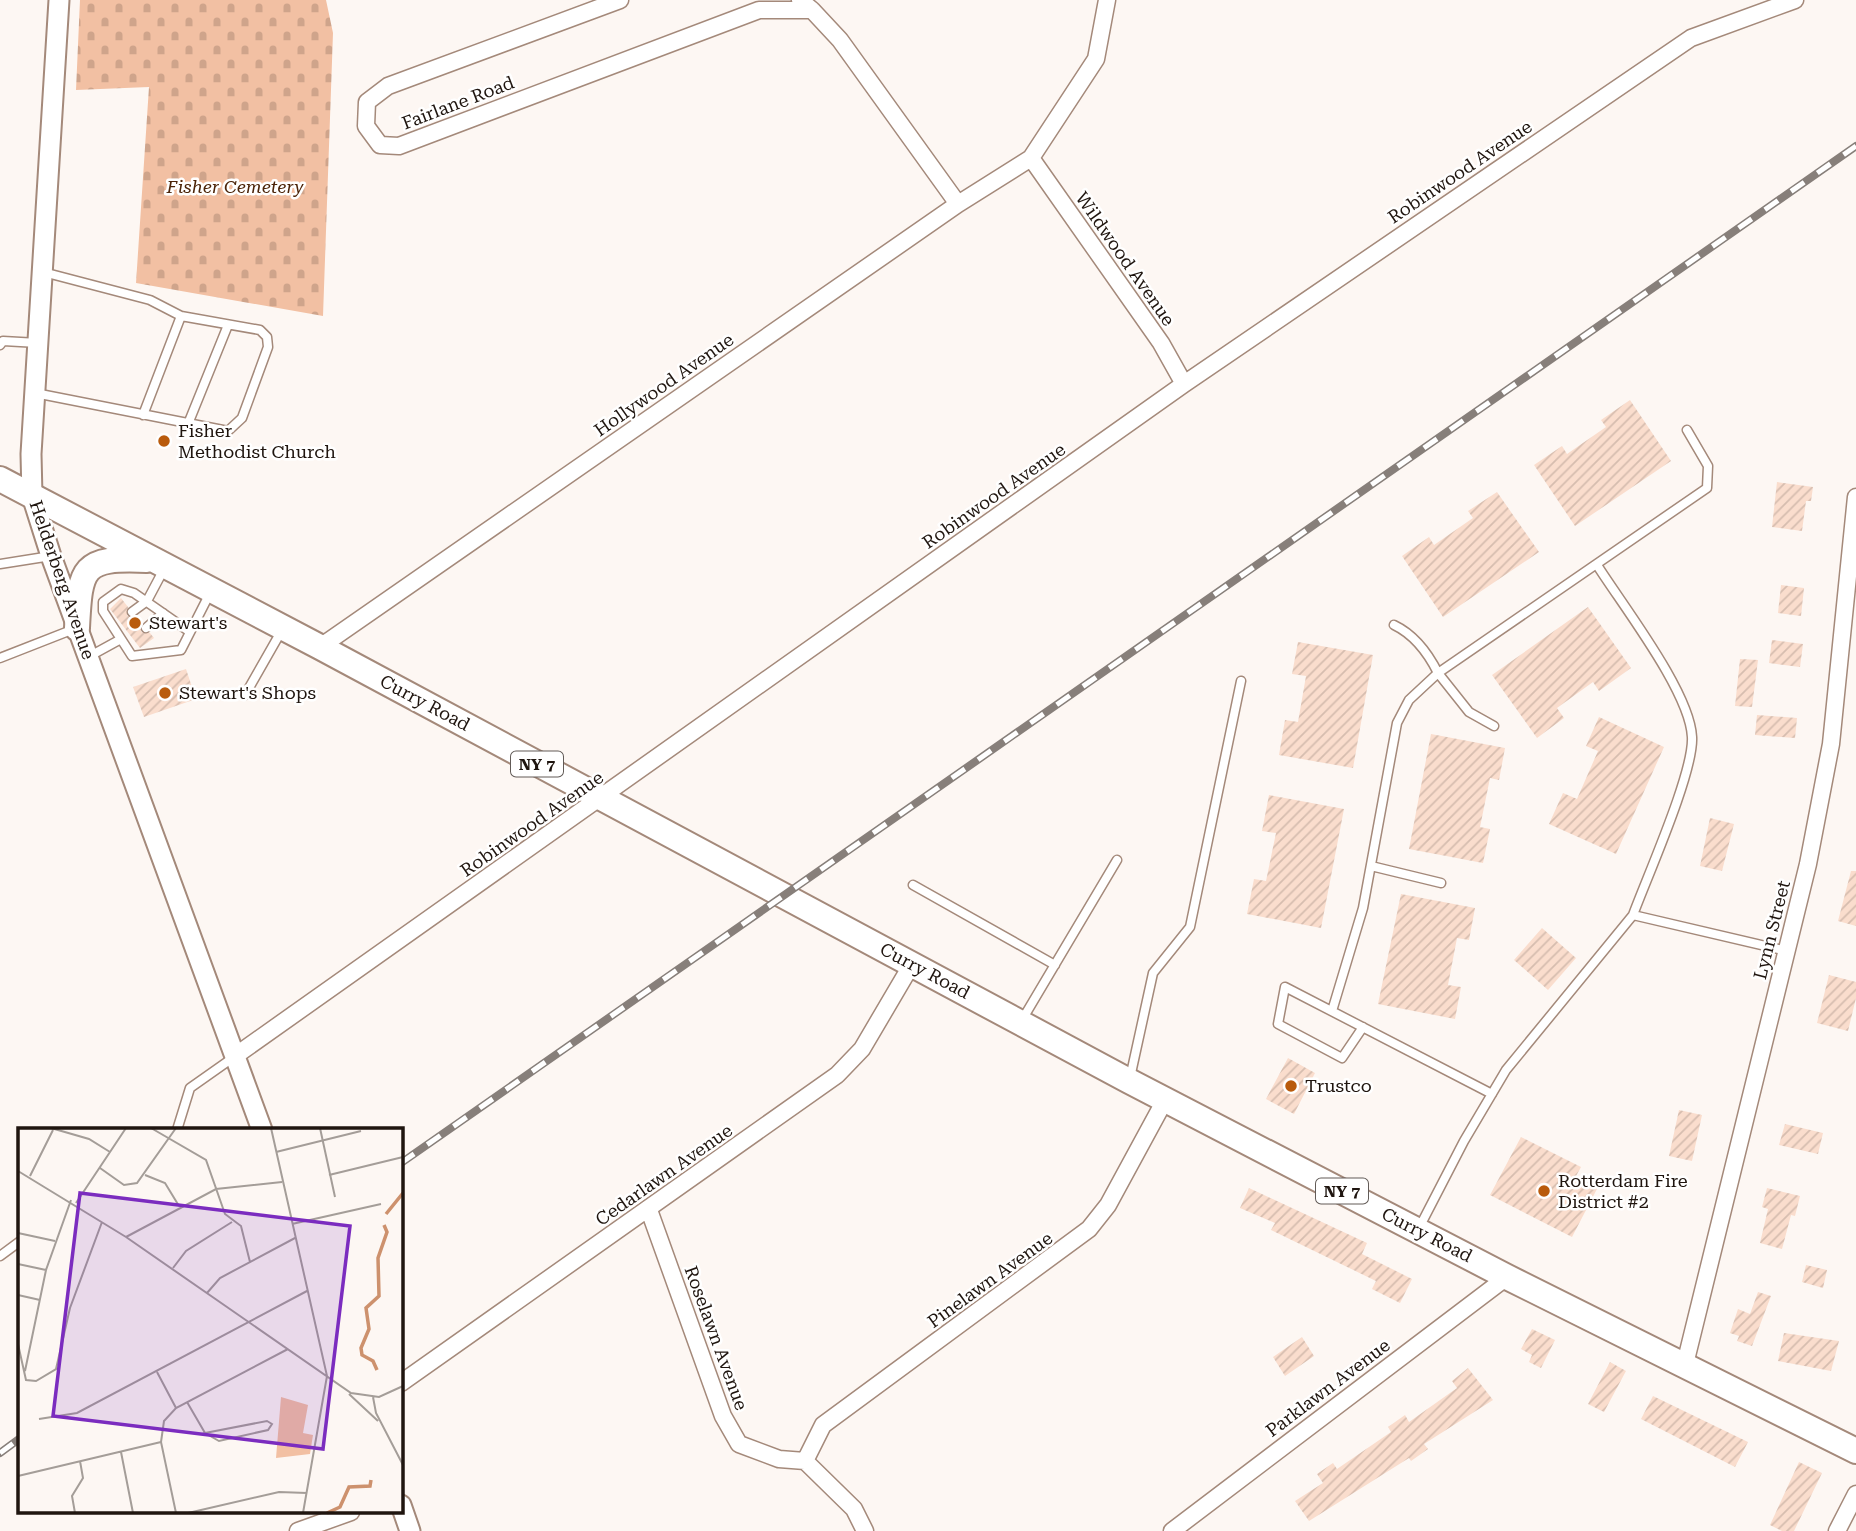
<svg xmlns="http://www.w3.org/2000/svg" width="1856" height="1531" font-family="'Roboto Serif',serif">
  <defs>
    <pattern id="cemetery-stones" width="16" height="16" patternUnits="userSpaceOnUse" patternTransform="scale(1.75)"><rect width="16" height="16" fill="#f2c0a3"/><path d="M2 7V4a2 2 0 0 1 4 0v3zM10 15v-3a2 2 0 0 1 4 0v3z" fill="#cfa48b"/></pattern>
    <pattern id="building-hatch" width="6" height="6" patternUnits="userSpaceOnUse" patternTransform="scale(1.75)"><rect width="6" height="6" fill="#faddcd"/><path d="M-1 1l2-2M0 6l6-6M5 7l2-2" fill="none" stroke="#d6bdaf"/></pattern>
  </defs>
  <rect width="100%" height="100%" fill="#fdf7f3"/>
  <path fill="url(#cemetery-stones)" d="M80 0H326L333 33 323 316 136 283 149 87 76 90Z"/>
  <path fill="url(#building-hatch)" d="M1630 400 1671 461 1575 526 1534 465 1562 446 1567 454 1606 427 1601 420Z
    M1777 482 1813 487 1811 501H1806L1802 531 1772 527Z
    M1497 492 1539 552 1443 617 1402 556 1429 537 1434 545 1473 518 1468 511Z
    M1781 585 1804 588 1801 616 1778 613Z
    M121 598 128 607 127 616 137 617 142 623 141 632 150 633 154 638 140 648 110 609Z
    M1588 607 1631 668 1599 691 1593 682 1557 708 1564 718 1537 738 1492 675Z
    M1772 640 1803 644 1800 667 1769 663Z
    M1298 642 1373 655 1353 768 1279 755 1285 720 1298 722 1306 676 1292 674Z
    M1740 659 1758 660 1752 707 1735 706Z
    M186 669 196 699 144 717 133 687Z
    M1757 715 1797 718 1795 738 1755 735Z
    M1599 717 1664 747 1616 854 1549 824 1563 793 1577 799 1598 751 1586 746Z
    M1431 734 1505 748 1499 780 1490 778 1480 827 1490 829 1483 863 1409 849Z
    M1269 795 1344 809 1321 928 1247 914 1254 879 1266 881 1276 833 1262 831Z
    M1710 818 1734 824 1722 871 1700 866Z
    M1851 871H1856V926L1838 921Z
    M1401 894 1475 908 1469 940 1457 938 1448 985 1461 987 1455 1019 1378 1004Z
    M1542 928 1576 958 1548 990 1514 960Z
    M1829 975 1856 982V998L1848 1031 1817 1023Z
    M1288 1058 1315 1073 1294 1114 1266 1099Z
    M1679 1110 1702 1115 1692 1161 1669 1156Z
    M1785 1124 1823 1133 1818 1154 1779 1145Z
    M1521 1137 1581 1167 1576 1176 1598 1187 1572 1237 1490 1195Z
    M1249 1188 1367 1243 1362 1254 1412 1279 1400 1303 1372 1289 1376 1281 1271 1230 1275 1223 1240 1208Z
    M1767 1188 1800 1196 1795 1216 1791 1215 1782 1249 1760 1243 1768 1209 1762 1207Z
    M1806 1265 1827 1270 1823 1288 1802 1282Z
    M1758 1292 1771 1296 1752 1346 1737 1341 1739 1336 1730 1333 1738 1309 1750 1314Z
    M1532 1329 1555 1340 1541 1368 1529 1362 1532 1355 1521 1349Z
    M1784 1333 1839 1341 1831 1371 1778 1361Z
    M1302 1337 1314 1356 1285 1376 1273 1357Z
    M1610 1362 1626 1371 1604 1412 1588 1404Z
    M1468 1368 1493 1400 1424 1444 1428 1449 1411 1461 1409 1458 1309 1521 1295 1501 1323 1483 1317 1474 1333 1463 1337 1469 1391 1432 1388 1427 1405 1415 1409 1422 1457 1388 1452 1381Z
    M1653 1396 1748 1442 1735 1467 1641 1419Z
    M1799 1462 1822 1473 1794 1531H1782L1770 1525Z"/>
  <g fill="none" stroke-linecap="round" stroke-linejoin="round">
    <defs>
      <path id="service" d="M0 345 3 341 38 343
        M35 393 228 431 242 418 268 347 267 337 260 330 181 316 150 300 43 272
        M143 415 181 316
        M188 424 228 325
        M0 564 51 556
        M1597 565C1623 606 1690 692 1692 737 1694 772 1647 877 1633 915
        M132 612 147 601 164 569
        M1394 625C1415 635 1428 653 1438 673L1707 488 1708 466 1687 430
        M146 628 163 613
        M190 632 134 593 121 589 103 602V611L132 656 181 650 210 593
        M90 656 121 639
        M0 658 74 629
        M245 695 282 630
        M1371 866 1441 883
        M913 885 1055 965
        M1332 1011 1363 908 1397 723 1409 700 1438 673 1469 712 1494 726
        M1022 1020 1117 860
        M1363 1027 1342 1058 1278 1024 1285 987 1492 1094
        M1130 1078 1153 973 1190 927 1241 681
        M177 1130 190 1088 234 1057
        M1419 1228 1464 1141 1506 1070 1633 915 1787 951
        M0 1256 19 1242"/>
      <path id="minor" d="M620 0 388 86 367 102 366 126 380 145 399 146 759 10H812L800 0
        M812 10 840 40 958 204
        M1031 158 1161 343 1184 384
        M320 647 958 204 1031 158 1096 59 1107 0
        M235 1056 1184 384 1691 38 1795 0
        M649 1210 723 1416 739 1444 779 1459 805 1461 854 1509 865 1531
        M1685 1364 1808 864 1831 744 1856 497
        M401 1383 837 1075 862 1049 912 964
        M805 1461 823 1425 1089 1229 1108 1205 1165 1100
        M298 1531 351 1512
        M1172 1531 1507 1277
        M1837 1531 1856 1494"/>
      <path id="tertiary" d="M59 0 31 454 32 496 51 556 262 1130
        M401 1505 410 1531"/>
      <path id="primary" d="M0 479 320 647 1129 1081 1507 1277 1856 1451
        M77 628C80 567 82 557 147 560"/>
    </defs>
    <use href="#service" stroke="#a4897a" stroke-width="11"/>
    <use href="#minor" stroke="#a4897a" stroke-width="19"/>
    <use href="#tertiary" stroke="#a4897a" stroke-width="23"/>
    <use href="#primary" stroke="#a4897a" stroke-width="28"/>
    <use href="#service" stroke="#fff" stroke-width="8"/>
    <use href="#minor" stroke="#fff" stroke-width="16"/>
    <use href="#tertiary" stroke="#fff" stroke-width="19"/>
    <use href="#primary" stroke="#fff" stroke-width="24"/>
    <defs>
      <path id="rail" d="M401 1163 1856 146
        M0 1453 19 1439"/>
    </defs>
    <use href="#rail" stroke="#877f7a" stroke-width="8"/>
    <use href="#rail" stroke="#fff" stroke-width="5" stroke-dasharray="16" stroke-linecap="butt"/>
  </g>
  <g fill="#b95b0d" stroke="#fff" stroke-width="2.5">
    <circle cx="164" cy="441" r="7"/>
    <circle cx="135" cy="623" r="7"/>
    <circle cx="165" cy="693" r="7"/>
    <circle cx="1291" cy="1086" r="7"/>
    <circle cx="1544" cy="1191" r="7"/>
  </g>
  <g text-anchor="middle" stroke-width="5" stroke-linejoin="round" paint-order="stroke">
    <g fill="#fff" stroke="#625b57" stroke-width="2">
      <rect x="511" y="751.5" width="52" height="25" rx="5"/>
      <rect x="1316" y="1178.5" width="52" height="25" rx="5"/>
    </g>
    <g font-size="16" font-weight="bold" fill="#1f150f">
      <text x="537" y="770">NY 7</text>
      <text x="1342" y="1197">NY 7</text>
    </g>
    <g font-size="18" fill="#1f150f" stroke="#fff">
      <text transform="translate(458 103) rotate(-21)" y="6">Fairlane Road</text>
      <text transform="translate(1460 172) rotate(-34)" y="6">Robinwood Avenue</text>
      <text transform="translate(1125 259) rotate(55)" y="6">Wildwood Avenue</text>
      <text transform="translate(664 385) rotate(-35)" y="6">Hollywood Avenue</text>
      <text transform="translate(994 496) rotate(-35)" y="6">Robinwood Avenue</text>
      <text transform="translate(62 580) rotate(71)" y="6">Helderberg Avenue</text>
      <text transform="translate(425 703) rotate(28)" y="6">Curry Road</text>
      <text transform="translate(532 824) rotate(-35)" y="6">Robinwood Avenue</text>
      <text transform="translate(1772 930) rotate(-76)" y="6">Lynn Street</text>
      <text transform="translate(925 971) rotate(28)" y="6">Curry Road</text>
      <text transform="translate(664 1175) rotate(-35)" y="6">Cedarlawn Avenue</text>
      <text transform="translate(1427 1235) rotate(27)" y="6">Curry Road</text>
      <text transform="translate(990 1280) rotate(-36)" y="6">Pinelawn Avenue</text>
      <text transform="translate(716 1338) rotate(70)" y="6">Roselawn Avenue</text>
      <text transform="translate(1328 1388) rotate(-37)" y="6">Parklawn Avenue</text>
    </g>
    <g font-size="18" font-style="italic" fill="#4b2307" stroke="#fff">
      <text x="235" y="193">Fisher Cemetery</text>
    </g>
    <g font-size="18" fill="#1f150f" stroke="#fff" text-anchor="start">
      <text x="178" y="437">Fisher<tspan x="178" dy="21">Methodist Church</tspan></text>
      <text x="149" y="629">Stewart's</text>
      <text x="179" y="699">Stewart's Shops</text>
      <text x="1305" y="1092">Trustco</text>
      <text x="1558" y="1187">Rotterdam Fire<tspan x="1558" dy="21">District #2</tspan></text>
    </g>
  </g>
  <g transform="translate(18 1128)">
    <rect width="385" height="385" fill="#fdf7f3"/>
    <path d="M263 269 290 277 285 305 295 307 292 326 258 330Z" fill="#f2c0a3"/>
    <path fill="none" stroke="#cd916d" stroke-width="3.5" d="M368 86 385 65M359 242 355 233 344 227 343 220 351 201 348 180 361 168 360 130 369 104 366 97M309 385 322 379 331 359 352 358 353 352"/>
    <path fill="none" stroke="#a49d98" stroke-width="2" d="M33 0 71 11 92 24M133 0 188 32 207 86 223 98 232 134M253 0 309 248 285 385M302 0 317 69M258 24 343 3M82 40 106 57 119 55 158 0M0 43 108 109 333 265 361 269 385 258M127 47 147 55 161 78M311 47 385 29M12 48 35 2M58 75 108 0M274 96 363 76M0 105 37 113M108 109 198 61 264 54M0 136 28 142M155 140 168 123 214 94M189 165 202 150 277 110M0 167 22 172M0 216 8 252 18 253 38 241 52 180 84 94M7 243 28 142 53 72M139 244 158 280M331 266 360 293M355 269 358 285 385 337M169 274 187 305M21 291 59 285 289 163M249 293 254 296 250 302 201 313 187 305ZM103 324 115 385M0 348 143 314M57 385 54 368 65 350 62 333M158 385 143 314 146 293 158 280 270 221M170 385 261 364 289 365"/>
    <path fill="#7b2cbf" fill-opacity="0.15" stroke="#7b2cbf" stroke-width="3.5" d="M62 65 332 98 305 321 35 288Z"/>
    <rect width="385" height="385" fill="none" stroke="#1f150f" stroke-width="3.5"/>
  </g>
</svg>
